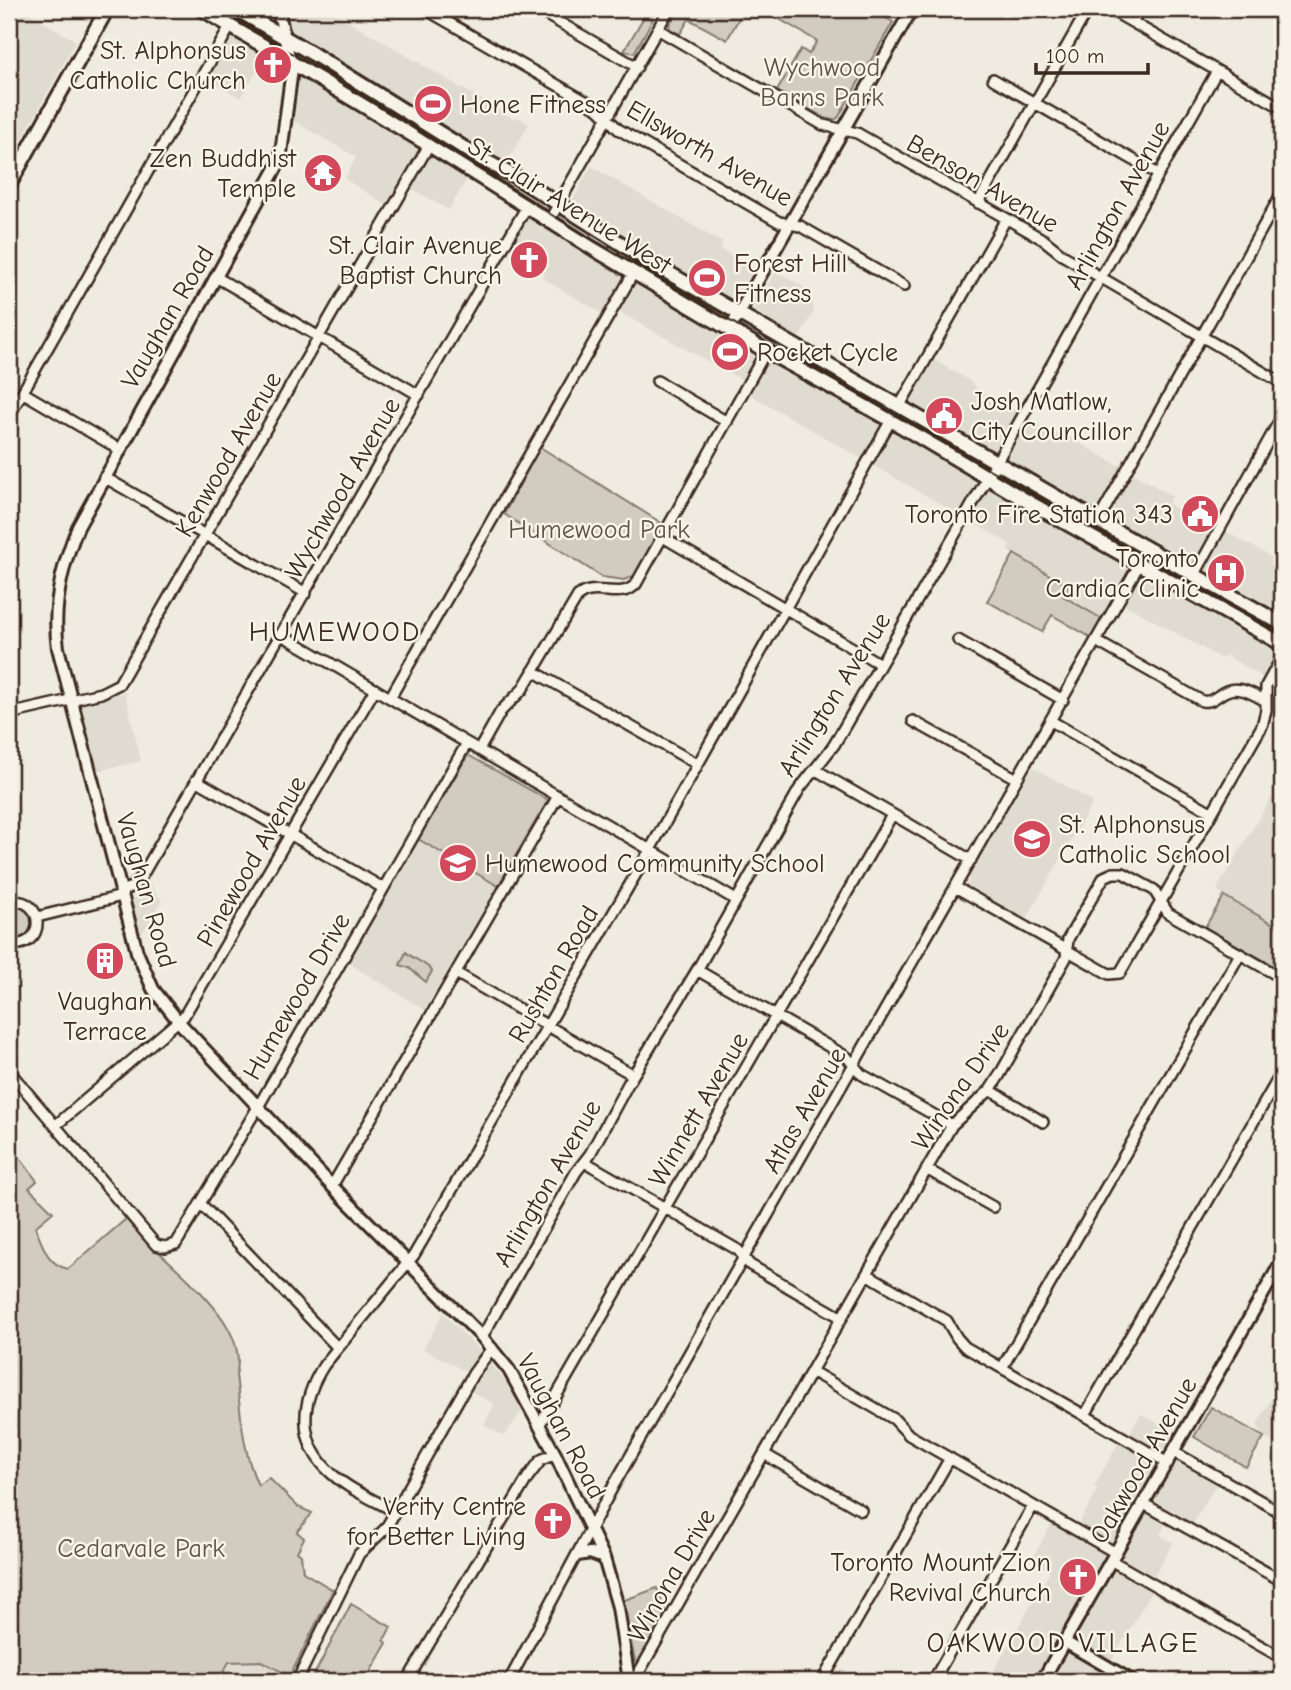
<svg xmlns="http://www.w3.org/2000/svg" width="1291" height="1690" font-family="'Comic Neue',sans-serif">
  <rect width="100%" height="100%" fill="#efebe0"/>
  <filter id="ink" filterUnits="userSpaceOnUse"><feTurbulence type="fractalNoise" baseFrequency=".0143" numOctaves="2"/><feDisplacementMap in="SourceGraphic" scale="14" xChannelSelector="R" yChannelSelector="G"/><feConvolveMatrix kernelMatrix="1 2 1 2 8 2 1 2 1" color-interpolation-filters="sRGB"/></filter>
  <g filter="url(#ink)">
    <path fill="#e0dbd0" d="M9 9H21L76 41 9 163Z
      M288 9H328L514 119 516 116 529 124 506 164 295 33 292 31Z
      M234 35 268 54 240 98 207 78Z
      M301 75 468 177 449 210 400 182 386 205 345 179 356 157 292 120 298 77Z
      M591 166 723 243 720 249 754 268 736 299H731L652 254 571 203Z
      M527 217 990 487 1282 652V720L1258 707V690L1263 677 1225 655 1222 659 1124 604 1105 638 1094 633 1102 619 1063 596 1068 586 1008 551 1010 544 749 394 753 386 610 307 605 315 542 278 549 264 514 240Z
      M776 271 810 291 814 311 799 338 753 310Z
      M932 359 970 381 980 391 1056 435 1059 431 1172 496 1169 504 1210 529 1225 531 1282 563V615L910 405 908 400Z
      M125 692 141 761 97 771 81 704Z
      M468 755 548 800 425 1010 347 962Z
      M1033 767 1093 802 1026 920 970 888 968 884 970 875Z
      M1282 779V929L1224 896 1217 889Z
      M146 879 162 901 139 938 131 902Z
      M443 1313 481 1352 512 1389 521 1412 504 1436 484 1425 494 1404 460 1385 467 1372 423 1349Z
      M1282 1381V1447L1264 1437 1257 1424Z
      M1141 1414 1174 1433 1162 1453 1217 1483 1191 1527 1170 1516 1160 1535 1173 1543 1148 1587 1152 1591 1114 1657 1094 1681H988L1050 1571 1032 1560 1049 1528 1058 1514 1078 1525 1098 1489 1094 1486 1119 1442 1129 1434Z
      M236 1648 290 1676 288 1681H218Z"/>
    <path fill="#d1cbc0" stroke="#867a6f" stroke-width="2" d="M678 9H744L727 40 689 19 680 34 670 29 669 25Z
      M762 9H871L893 22 838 118 833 120 825 118 777 91 801 49 809 54 817 41Z
      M645 15 653 19 634 53 624 51Z
      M540 447 663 524 634 576 624 580 602 577 504 514Z
      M1014 554 1068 586 1063 596 1102 619 1092 638 1052 615 1042 632 987 601Z
      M468 755 548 800 498 886 418 839Z
      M1224 896 1282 929V971L1205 927Z
      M16 904C20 906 24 906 27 909 44 922 25 942 9 939V905Z
      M406 952C414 960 425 962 432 971L426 982 409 968 400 965Z
      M9 1131 18 1143 17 1154 37 1181 29 1188 53 1212 35 1227C43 1246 47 1264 68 1269L126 1219C157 1258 253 1318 236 1375 241 1412 242 1451 258 1485L269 1478 298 1507 312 1513 297 1532 304 1538 297 1552 301 1555 303 1572 333 1590 290 1676 261 1661 229 1662 218 1681H9Z
      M1211 1407 1264 1437 1246 1467 1194 1437Z
      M657 1588 666 1614 636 1665 622 1601Z
      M351 1604 391 1627 384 1640 387 1643 365 1681H311Z"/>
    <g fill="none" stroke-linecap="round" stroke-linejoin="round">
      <defs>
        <path id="minor" d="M425 9 599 109 618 129 779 222 800 226 904 286
          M536 9 637 67
          M1109 9 1282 108
          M1132 22 1140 9
          M659 30 823 125 857 133 1044 240 1064 256 1282 383
          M993 79 1158 174
          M978 203 1088 9
          M549 221 669 9
          M216 277 419 395
          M657 381 727 422
          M22 392 119 449
          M899 407 1006 219
          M9 416 231 25
          M104 477 306 593
          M1098 521 1282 193
          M663 537 880 664
          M1194 576 1282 416
          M282 635 736 900
          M958 640 1063 700
          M1096 641 1202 701C1210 702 1212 700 1218 696 1234 683 1248 691 1264 700
          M533 671 697 764
          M390 698 634 272
          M9 714 101 693 119 684 429 145
          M913 721 1017 779
          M1051 721 1211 812
          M479 750 501 711 522 690 578 596C595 582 621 601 636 584L766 351
          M816 770 971 860
          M196 780 383 888
          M9 879 14 901
          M955 887 1109 974 1120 973 1262 726 1266 710V686L1282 657
          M120 891 132 887 140 879 527 206
          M9 902C46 895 47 950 9 944
          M37 917 122 896
          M697 970 847 1057 861 1074 952 1125
          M456 973 633 1075
          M9 1071 156 1245 165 1247 176 1244 258 1107 467 743
          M990 1090 1043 1122
          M55 1126 184 1016 375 689
          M585 1162 738 1250 750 1265 842 1318
          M928 1170 993 1207
          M332 1186 558 796
          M201 1204 338 1348
          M867 1274 947 1321 957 1338 965 1347 1168 1463
          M482 1337 576 1172 590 1154 629 1082 697 970 800 788 834 745 1000 456 1217 71
          M1002 1368 1240 954
          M811 1371 894 1419 909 1435 1116 1553
          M1085 1415 1282 1072
          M540 1424 892 815
          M1174 1452 1282 1513
          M764 1454 861 1510
          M1144 1504 1282 1581
          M394 1511C374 1500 350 1490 332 1474 297 1443 300 1402 324 1365L414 1255 647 855 891 420
          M1112 1561 1282 1658
          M297 1681 359 1554 386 1528 473 1374 492 1348
          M407 1681 528 1477 541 1460 555 1454
          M509 1681 615 1483 1140 563
          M634 1681 952 1125 990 1090 999 1076 1066 958 1068 939 1104 877 1113 873H1123L1154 890 1168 913 1282 978
          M822 1681 950 1458
          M933 1681 1033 1506"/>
        <path id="tertiary" d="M278 9 292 69 280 161 78 527C62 565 52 607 58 648L137 952 153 989 179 1022 332 1186 482 1337 509 1370 555 1454 604 1558 618 1607 629 1681
          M730 329 912 9
          M578 1555 590 1553 604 1558
          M1065 1642 1132 1681
          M1042 1681 1282 1261"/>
        <path id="secondary" d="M202 9 429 145 594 249 766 351 891 420 1025 500 1282 644
          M236 9 313 54 480 158 514 176 660 268 1098 521 1282 624
          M9 185 107 9"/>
      </defs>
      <use href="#minor" stroke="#3b2a1e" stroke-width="14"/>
      <use href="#tertiary" stroke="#3b2a1e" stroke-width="16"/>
      <use href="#secondary" stroke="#3b2a1e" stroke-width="18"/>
      <use href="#minor" stroke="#f7f3e8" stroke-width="9"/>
      <use href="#tertiary" stroke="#f7f3e8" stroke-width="10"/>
      <use href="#secondary" stroke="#f7f3e8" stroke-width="12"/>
      <path stroke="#3b2a1e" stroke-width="2" d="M214 9 307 62 595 242 778 349 1282 636"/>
    </g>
  </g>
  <defs>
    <symbol id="church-disc" viewBox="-11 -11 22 22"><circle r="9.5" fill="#d1495b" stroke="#f7f3e8"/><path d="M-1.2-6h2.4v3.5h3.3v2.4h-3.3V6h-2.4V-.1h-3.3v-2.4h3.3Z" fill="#fff"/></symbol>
    <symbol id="stadium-disc" viewBox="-11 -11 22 22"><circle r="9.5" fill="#d1495b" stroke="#f7f3e8"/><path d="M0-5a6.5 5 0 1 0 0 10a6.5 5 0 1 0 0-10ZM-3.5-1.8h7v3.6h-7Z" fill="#fff"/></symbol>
    <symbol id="temple-disc" viewBox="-11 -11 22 22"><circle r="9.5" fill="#d1495b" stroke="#f7f3e8"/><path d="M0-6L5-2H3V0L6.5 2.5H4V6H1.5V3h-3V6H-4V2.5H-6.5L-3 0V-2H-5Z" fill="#fff"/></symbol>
    <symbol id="civic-disc" viewBox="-11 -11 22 22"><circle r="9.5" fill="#d1495b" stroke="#f7f3e8"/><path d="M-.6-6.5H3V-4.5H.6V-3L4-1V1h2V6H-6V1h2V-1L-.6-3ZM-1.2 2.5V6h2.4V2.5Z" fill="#fff"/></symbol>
    <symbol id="hospital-disc" viewBox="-11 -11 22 22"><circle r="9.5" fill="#d1495b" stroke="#f7f3e8"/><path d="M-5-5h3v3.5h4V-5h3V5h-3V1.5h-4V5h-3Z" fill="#fff"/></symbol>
    <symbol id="school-disc" viewBox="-11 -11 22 22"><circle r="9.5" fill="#d1495b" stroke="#f7f3e8"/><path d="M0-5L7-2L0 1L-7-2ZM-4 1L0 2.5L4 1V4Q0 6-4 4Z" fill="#fff"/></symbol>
    <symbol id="building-disc" viewBox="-11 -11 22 22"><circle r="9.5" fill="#d1495b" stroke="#f7f3e8"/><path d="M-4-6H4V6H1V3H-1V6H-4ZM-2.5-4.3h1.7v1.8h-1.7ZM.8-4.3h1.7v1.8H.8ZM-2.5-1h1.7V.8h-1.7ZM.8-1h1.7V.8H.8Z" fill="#fff"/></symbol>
  </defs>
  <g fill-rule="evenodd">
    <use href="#church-disc" x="251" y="43" width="44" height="44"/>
    <use href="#stadium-disc" x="411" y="82" width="44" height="44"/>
    <use href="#temple-disc" x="301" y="151" width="44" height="44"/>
    <use href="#church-disc" x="507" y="238" width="44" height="44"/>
    <use href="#stadium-disc" x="685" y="256" width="44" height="44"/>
    <use href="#stadium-disc" x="708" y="330" width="44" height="44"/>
    <use href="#civic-disc" x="922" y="394" width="44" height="44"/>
    <use href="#civic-disc" x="1178" y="492" width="44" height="44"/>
    <use href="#hospital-disc" x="1204" y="551" width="44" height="44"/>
    <use href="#school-disc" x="1010" y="817" width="44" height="44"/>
    <use href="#school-disc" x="436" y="841" width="44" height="44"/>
    <use href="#building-disc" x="83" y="939" width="44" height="44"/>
    <use href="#church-disc" x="531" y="1499" width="44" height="44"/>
    <use href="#church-disc" x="1056" y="1555" width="44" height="44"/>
  </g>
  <g text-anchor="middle" stroke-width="5" stroke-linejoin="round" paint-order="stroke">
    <g font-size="26" fill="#3b2a1e" stroke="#f7f3e8" text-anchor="end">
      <text x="246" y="59">St. Alphonsus<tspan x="246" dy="30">Catholic Church</tspan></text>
      <text x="460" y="113" text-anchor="start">Hone Fitness</text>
      <text x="296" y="167">Zen Buddhist<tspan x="296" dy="30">Temple</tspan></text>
      <text x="502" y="254">St. Clair Avenue<tspan x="502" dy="30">Baptist Church</tspan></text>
      <text x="734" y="272" text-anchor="start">Forest Hill<tspan x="734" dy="30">Fitness</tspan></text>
      <text x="757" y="361" text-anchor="start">Rocket Cycle</text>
      <text x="971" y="410" text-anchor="start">Josh Matlow,<tspan x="971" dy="30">City Councillor</tspan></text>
      <text x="1173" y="523">Toronto Fire Station 343</text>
      <text x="1199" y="567">Toronto<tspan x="1199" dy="30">Cardiac Clinic</tspan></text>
      <text x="1059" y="833" text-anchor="start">St. Alphonsus<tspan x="1059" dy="30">Catholic School</tspan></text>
      <text x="485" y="872" text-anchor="start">Humewood Community School</text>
      <text x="105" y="1010" text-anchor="middle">Vaughan<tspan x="105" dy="30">Terrace</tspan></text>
      <text x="526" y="1515">Verity Centre<tspan x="526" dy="30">for Better Living</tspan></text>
      <text x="1051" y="1571">Toronto Mount Zion<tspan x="1051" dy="30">Revival Church</tspan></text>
    </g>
    <g font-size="26" fill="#605246" stroke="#f7f3e8">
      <text x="822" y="76">Wychwood<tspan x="822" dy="30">Barns Park</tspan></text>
      <text x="599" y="538">Humewood Park</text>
      <text x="141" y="1557">Cedarvale Park</text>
    </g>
    <g font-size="26" fill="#3b2a1e" stroke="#f7f3e8">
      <text transform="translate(710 153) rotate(30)" y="9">Ellsworth Avenue</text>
      <text transform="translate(983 183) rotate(30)" y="9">Benson Avenue</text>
      <text transform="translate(570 205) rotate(32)" y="9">St. Clair Avenue West</text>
      <text transform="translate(1117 205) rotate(-61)" y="9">Arlington Avenue</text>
      <text transform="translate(167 317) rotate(-60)" y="9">Vaughan Road</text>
      <text transform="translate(228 454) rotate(-60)" y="9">Kenwood Avenue</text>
      <text transform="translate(342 488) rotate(-60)" y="9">Wychwood Avenue</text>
      <text transform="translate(834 694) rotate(-58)" y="9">Arlington Avenue</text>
      <text transform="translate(251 861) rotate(-60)" y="9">Pinewood Avenue</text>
      <text transform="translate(147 890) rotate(74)" y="9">Vaughan Road</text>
      <text transform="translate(553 974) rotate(-60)" y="9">Rushton Road</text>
      <text transform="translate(296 996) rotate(-60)" y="9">Humewood Drive</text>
      <text transform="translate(960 1086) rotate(-55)" y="9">Winona Drive</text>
      <text transform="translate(698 1109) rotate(-60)" y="9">Winnett Avenue</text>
      <text transform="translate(804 1110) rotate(-60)" y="9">Atlas Avenue</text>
      <text transform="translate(547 1183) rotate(-60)" y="9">Arlington Avenue</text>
      <text transform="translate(562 1426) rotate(62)" y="9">Vaughan Road</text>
      <text transform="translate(1143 1460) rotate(-60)" y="9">Oakwood Avenue</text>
      <text transform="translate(671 1575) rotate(-60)" y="9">Winona Drive</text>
    </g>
    <g font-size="28" letter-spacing="2" fill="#3b2a1e" stroke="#f7f3e8">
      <text x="335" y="641">HUMEWOOD</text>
      <text x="1063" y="1652">OAKWOOD VILLAGE</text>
    </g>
  </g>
  <rect width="1291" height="1690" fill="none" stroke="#f7f3e8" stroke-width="35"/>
  <rect x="18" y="18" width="1256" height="1655" fill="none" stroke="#3b2a1e" stroke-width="2.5" filter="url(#ink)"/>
  <path d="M1036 63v10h112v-10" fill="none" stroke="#3b2a1e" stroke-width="3.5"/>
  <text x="1046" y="63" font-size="21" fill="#3b2a1e" stroke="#f7f3e8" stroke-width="5" paint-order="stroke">100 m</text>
</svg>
